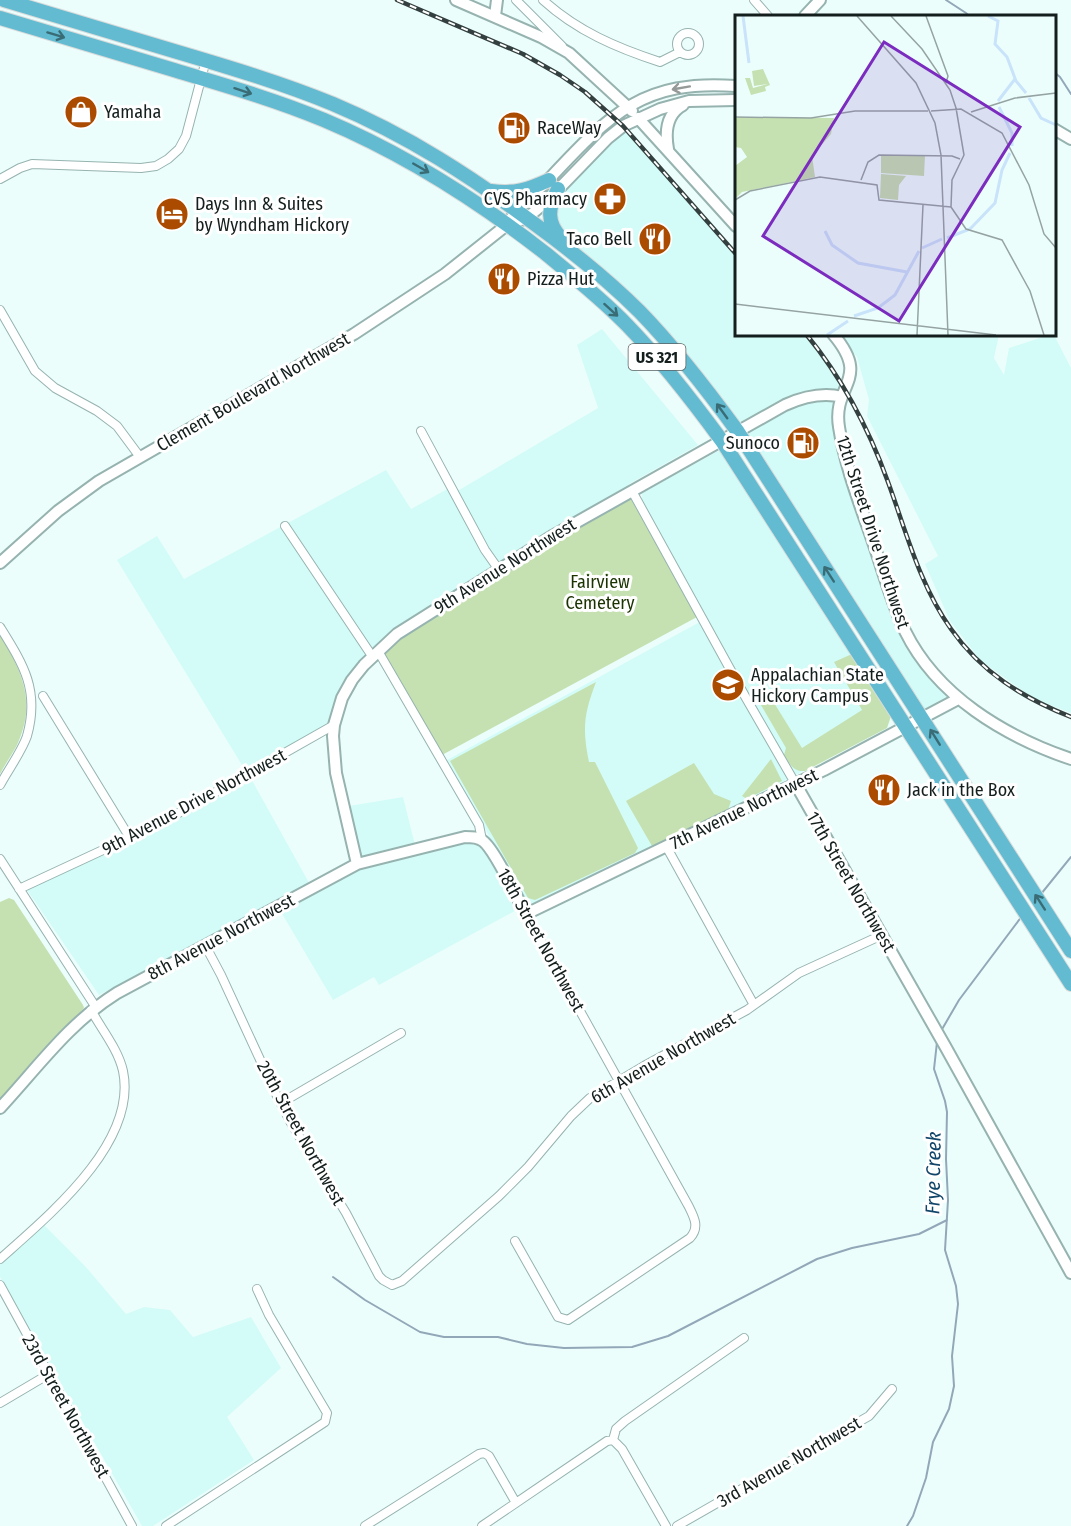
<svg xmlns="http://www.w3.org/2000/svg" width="1071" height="1526" font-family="'Fira Sans Condensed',sans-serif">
  <rect width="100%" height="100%" fill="#ecfefc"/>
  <path fill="#d3fcf8" d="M623 126 736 254V334L806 335 827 361 845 392 839 426 904 630 958 699 923 718 715 401 556 233 551 202Z
    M602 329 698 445 629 484 632 491 364 665 334 725 249 775 312 888 357 864 343 807 403 797 416 849 482 840 522 907 379 985 374 977 333 1000 278 907 217 933 99 995 27 890 163 827 161 823 248 775 117 560 157 536 184 579 386 470 411 509 451 487 454 493 598 408 577 345Z
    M838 335H999L994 358 1004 375 1009 348 1049 335H1054L1071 368V713L1034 699 981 661 950 621 925 564 938 556 867 416 869 400 857 357Z
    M718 451 726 454 891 716 887 728 695 827 536 903 530 904 525 901 447 760 707 618 642 501V493Z
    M43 1224 85 1266 126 1314 144 1307 170 1310 193 1337 251 1317 281 1368 227 1417 254 1460 153 1526H142L0 1277V1264Z"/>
  <path fill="#c5e1b1" d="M630 497 697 617 442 755 382 651 409 631 581 524Z
    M0 634C22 672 37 702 17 745 12 755 5 764 0 774Z
    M852 654 891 716 887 728 805 771C793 772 790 764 784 755L786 748 761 705 762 702 759 696 765 694 771 698 802 748 862 710 834 662Z
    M596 682C584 714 582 728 589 762H595L638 848 635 853 535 900 528 898 450 761Z
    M771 759 782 781 747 799 742 796Z
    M694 763 714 794 731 801 728 810 652 846 626 801Z
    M9 898 14 900 83 1005 84 1008 0 1102V902Z"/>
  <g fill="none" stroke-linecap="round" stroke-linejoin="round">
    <path stroke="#92a8b8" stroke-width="2" d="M946 0 966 13 969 16
      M1054 72 1060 77 1071 94
      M1041 894 1071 857
      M941 1031 959 1000 1022 916
      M333 1277 365 1300 420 1332 444 1337H498L527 1344 564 1348 632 1347 668 1336 817 1259 852 1248 919 1234 947 1220
      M907 1526 913 1516 926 1478 933 1442 949 1409 954 1386 952 1356 958 1304 956 1286 945 1250 948 1200 946 1159 947 1112 945 1101 934 1069 937 1042"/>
    <defs>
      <path id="minor" d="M516 0 562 46
        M543 0C577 31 617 48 660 62L680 52
        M754 0 768 16
        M677 44a11 11 0 1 1 22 0a11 11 0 1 1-22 0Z
        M0 179 20 168 32 164 141 168 156 166 168 159 179 149 186 136 206 60
        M0 310 35 371 55 388 97 411 117 426 140 457
        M421 431 485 550 499 570
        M632 491 746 698 795 783
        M285 526 372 656
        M0 627C23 664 40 690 27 736 22 751 8 770 0 785
        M378 651 479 825 482 840
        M43 696 130 838
        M666 846 754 1005
        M0 859 95 1006
        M19 889 161 823 334 725
        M205 945 221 975 275 1092 291 1123 346 1213 379 1276 383 1280 392 1285 402 1281 499 1196 528 1167 571 1116 590 1098 644 1066 747 1010 799 973 882 935
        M281 1103 401 1033
        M515 1241 558 1317 568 1320 690 1238C700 1227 694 1217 688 1205L526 914
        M0 1259C48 1216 138 1143 123 1071 118 1049 102 1030 91 1010
        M0 1285 132 1526
        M0 1403 49 1374
        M613 1440 616 1429 625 1421 744 1338
        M613 1440 622 1449 666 1526
        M166 1526 325 1422 327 1413 269 1315 257 1289
        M365 1526 479 1454 484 1453 489 1456 516 1503
        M482 1526 607 1441 613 1440
        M677 1526 869 1416 892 1389"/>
      <path id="tertiary" d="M495 16 497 0
        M638 118 736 226
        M833 334C872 380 832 384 839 427 845 467 861 507 874 545 884 574 892 604 905 631 937 696 1004 736 1071 759
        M0 563 58 511 99 481 354 334 445 274 508 224
        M795 783 945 1046 1071 1273
        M357 864 336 773 333 736 334 725 342 698 352 680 364 665 397 634 554 535 785 405C803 397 822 392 842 397
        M0 1108C38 1067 69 1023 117 993L357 864 465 837C472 837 478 837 483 841 495 850 517 898 526 914L824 770 958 699"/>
      <path id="secondary" d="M456 0 541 37 569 53 632 111
        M805 16 820 0
        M1054 129 1071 139
        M668 149C665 132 666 114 683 105
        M508 224C518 204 536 194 551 177 610 114 644 79 736 86
        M508 224 527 218 548 200 608 138 623 126 660 109 689 101 736 100"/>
      <path id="trunk" d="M4 0C61 17 117 34 174 51 228 67 282 83 333 104 407 135 472 177 536 225 573 252 608 280 640 312 676 349 708 391 738 432L1071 951
        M0 18C58 35 116 53 174 70 224 85 276 100 324 120 405 154 477 200 545 253 573 276 602 299 627 325 662 361 692 400 722 441L1071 984
        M558 189C548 208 546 222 561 238
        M491 191C515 194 527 190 549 180"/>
    </defs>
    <use href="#minor" stroke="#96b3b0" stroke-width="10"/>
    <use href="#tertiary" stroke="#96b3b0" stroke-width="14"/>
    <use href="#secondary" stroke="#96b3b0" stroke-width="14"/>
    <use href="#trunk" stroke="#d9dbdb" stroke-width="16"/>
    <use href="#minor" stroke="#fff" stroke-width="8"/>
    <use href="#tertiary" stroke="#fff" stroke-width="10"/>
    <use href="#secondary" stroke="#fff" stroke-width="10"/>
    <use href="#trunk" stroke="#62bbd0" stroke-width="14"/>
    <defs>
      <path id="rail" d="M397 0 523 54 560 75 585 92 623 126 736 254
        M806 334C842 378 869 429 888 482 906 531 920 586 951 629 981 672 1023 698 1071 717"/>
    </defs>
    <use href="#rail" stroke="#34403f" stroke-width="4.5"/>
    <use href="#rail" stroke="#fff" stroke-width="2" stroke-dasharray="7" stroke-linecap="butt"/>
  </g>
  <defs><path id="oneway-shaft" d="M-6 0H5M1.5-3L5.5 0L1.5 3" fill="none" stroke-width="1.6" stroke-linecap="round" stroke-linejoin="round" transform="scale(1.5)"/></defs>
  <g stroke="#3a6c76">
    <use href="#oneway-shaft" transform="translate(56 35) rotate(17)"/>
    <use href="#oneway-shaft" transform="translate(243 91) rotate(18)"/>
    <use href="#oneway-shaft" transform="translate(421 168) rotate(30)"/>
    <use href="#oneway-shaft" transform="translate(611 310) rotate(42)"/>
    <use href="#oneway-shaft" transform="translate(722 411) rotate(-126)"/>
    <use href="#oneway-shaft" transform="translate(829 574) rotate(-123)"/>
    <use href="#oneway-shaft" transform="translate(935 737) rotate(-122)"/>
    <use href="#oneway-shaft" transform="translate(1040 902) rotate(-123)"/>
  </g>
  <use stroke="#959a99" href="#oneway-shaft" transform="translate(681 88) rotate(170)"/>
  <defs>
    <symbol id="shop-disc" viewBox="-11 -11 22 22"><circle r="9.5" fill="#ab4b00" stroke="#fff"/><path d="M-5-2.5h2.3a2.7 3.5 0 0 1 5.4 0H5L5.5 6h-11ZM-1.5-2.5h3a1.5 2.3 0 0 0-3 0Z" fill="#fff"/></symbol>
    <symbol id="fuel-disc" viewBox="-11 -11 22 22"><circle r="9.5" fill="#ab4b00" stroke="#fff"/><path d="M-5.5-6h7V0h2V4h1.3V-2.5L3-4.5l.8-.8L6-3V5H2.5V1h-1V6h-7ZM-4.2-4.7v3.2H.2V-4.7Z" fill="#fff"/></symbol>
    <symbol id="pharmacy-disc" viewBox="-11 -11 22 22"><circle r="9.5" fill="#ab4b00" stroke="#fff"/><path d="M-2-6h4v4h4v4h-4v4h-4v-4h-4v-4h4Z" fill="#fff"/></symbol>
    <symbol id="hotel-disc" viewBox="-11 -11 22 22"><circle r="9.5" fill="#ab4b00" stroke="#fff"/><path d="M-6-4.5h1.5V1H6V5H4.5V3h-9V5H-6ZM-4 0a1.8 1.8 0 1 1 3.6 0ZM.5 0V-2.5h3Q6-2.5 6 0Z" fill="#fff"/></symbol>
    <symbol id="restaurant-disc" viewBox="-11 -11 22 22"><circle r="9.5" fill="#ab4b00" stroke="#fff"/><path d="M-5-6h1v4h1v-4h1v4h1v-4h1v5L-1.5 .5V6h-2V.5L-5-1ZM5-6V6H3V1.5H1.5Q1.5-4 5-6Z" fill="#fff"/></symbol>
    <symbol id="university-disc" viewBox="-11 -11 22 22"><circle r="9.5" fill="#ab4b00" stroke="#fff"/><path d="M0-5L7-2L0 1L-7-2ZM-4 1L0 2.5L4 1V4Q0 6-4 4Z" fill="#fff"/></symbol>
  </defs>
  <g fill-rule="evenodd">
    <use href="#shop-disc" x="62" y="93" width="38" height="38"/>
    <use href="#fuel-disc" x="495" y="109" width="38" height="38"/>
    <use href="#pharmacy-disc" x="591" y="180" width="38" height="38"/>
    <use href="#hotel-disc" x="153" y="195" width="38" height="38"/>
    <use href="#restaurant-disc" x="636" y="220" width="38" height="38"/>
    <use href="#restaurant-disc" x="485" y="260" width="38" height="38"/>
    <use href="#fuel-disc" x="784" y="424" width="38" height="38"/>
    <use href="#university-disc" x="709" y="666" width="38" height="38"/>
    <use href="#restaurant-disc" x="865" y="771" width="38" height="38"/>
  </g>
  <g text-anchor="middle" stroke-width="6" stroke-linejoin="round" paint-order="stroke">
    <rect fill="#fff" stroke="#5a6261" stroke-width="1.5" x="628.5" y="344" width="57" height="26" rx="4.5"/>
    <g font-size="16" font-weight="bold" fill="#131e1d">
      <text x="657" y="363">US 321</text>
    </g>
    <g font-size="18" fill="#131e1d" stroke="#fff" text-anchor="start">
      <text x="104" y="118">Yamaha</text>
      <text x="537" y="134">RaceWay</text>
      <text x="587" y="205" text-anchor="end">CVS Pharmacy</text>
      <text x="195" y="210">Days Inn &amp; Suites<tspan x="195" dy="21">by Wyndham Hickory</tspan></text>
      <text x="632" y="245" text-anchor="end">Taco Bell</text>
      <text x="527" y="285">Pizza Hut</text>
      <text x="780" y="449" text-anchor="end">Sunoco</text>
      <text x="751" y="681">Appalachian State<tspan x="751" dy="21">Hickory Campus</tspan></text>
      <text x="907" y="796">Jack in the Box</text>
    </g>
    <g font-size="18" fill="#131e1d" stroke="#fff">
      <text transform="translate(253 392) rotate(-30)" y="6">Clement Boulevard Northwest</text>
      <text transform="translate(873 532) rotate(72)" y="6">12th Street Drive Northwest</text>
      <text transform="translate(505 566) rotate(-32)" y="6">9th Avenue Northwest</text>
      <text transform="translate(194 802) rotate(-28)" y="6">9th Avenue Drive Northwest</text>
      <text transform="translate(744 809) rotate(-26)" y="6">7th Avenue Northwest</text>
      <text transform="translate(851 882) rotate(60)" y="6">17th Street Northwest</text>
      <text transform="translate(221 937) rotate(-28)" y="6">8th Avenue Northwest</text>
      <text transform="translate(541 940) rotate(61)" y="6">18th Street Northwest</text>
      <text transform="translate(663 1058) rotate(-30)" y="6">6th Avenue Northwest</text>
      <text transform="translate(301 1133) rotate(61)" y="6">20th Street Northwest</text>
      <text transform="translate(66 1406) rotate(61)" y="6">23rd Street Northwest</text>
      <text transform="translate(789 1462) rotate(-30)" y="6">3rd Avenue Northwest</text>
    </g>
    <g font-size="18" fill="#1a3300" stroke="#fff">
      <text x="600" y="588">Fairview<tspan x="600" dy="21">Cemetery</tspan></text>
    </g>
    <g font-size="20" font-style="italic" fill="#12456a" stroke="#fff">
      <text transform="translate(933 1173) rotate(-89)" y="7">Frye Creek</text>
    </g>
  </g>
  <g transform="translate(735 15)">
    <rect width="321" height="321" fill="#ecfefc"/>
    <path d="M28 54 35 70 30 72 31 76 16 80 10 63H15L18 73 33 69 19 71 17 56ZM3 102 99 103 96 119 77 141 80 162 7 177 0 184V151L12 142 6 133 0 132V104ZM146 140H190L189 161 146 158ZM146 159 171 161 164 170 163 185 145 183Z" fill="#c5e1b1"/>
    <path fill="none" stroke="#c8e3fa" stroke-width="3" d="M8 1 14 48M253 1 263 6 260 29 272 42 281 66 291 78M294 83 306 103 321 110M263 86 280 64M264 92 277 118V131M90 216 97 230 123 248 172 257M212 223 235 214 260 188 267 155 275 138M187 233 207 224M119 301 143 293 160 280 184 236M92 320 113 306"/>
    <path fill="none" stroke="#95a4a3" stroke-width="1.5" d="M122 1 181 68 200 108 206 140 213 320M156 1 187 34 215 75 221 93M191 1 213 61 211 68M221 93 229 140 217 165 216 192 231 214 267 225 295 276 309 320M196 96 226 94 267 118 294 170 309 219 321 233M236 97 280 83 321 78M0 102 76 103 120 96H193M126 165 133 147 144 140 217 141 225 144M0 185 15 176 85 162 142 170 144 185 216 192M321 239V266M0 289 261 320M182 320 188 190"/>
    <path fill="#7b2cbf" fill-opacity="0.15" stroke="#7b2cbf" stroke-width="3" d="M149 27 285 112 164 306 28 221Z"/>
    <rect width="321" height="321" fill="none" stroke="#131e1d" stroke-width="3"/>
  </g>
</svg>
